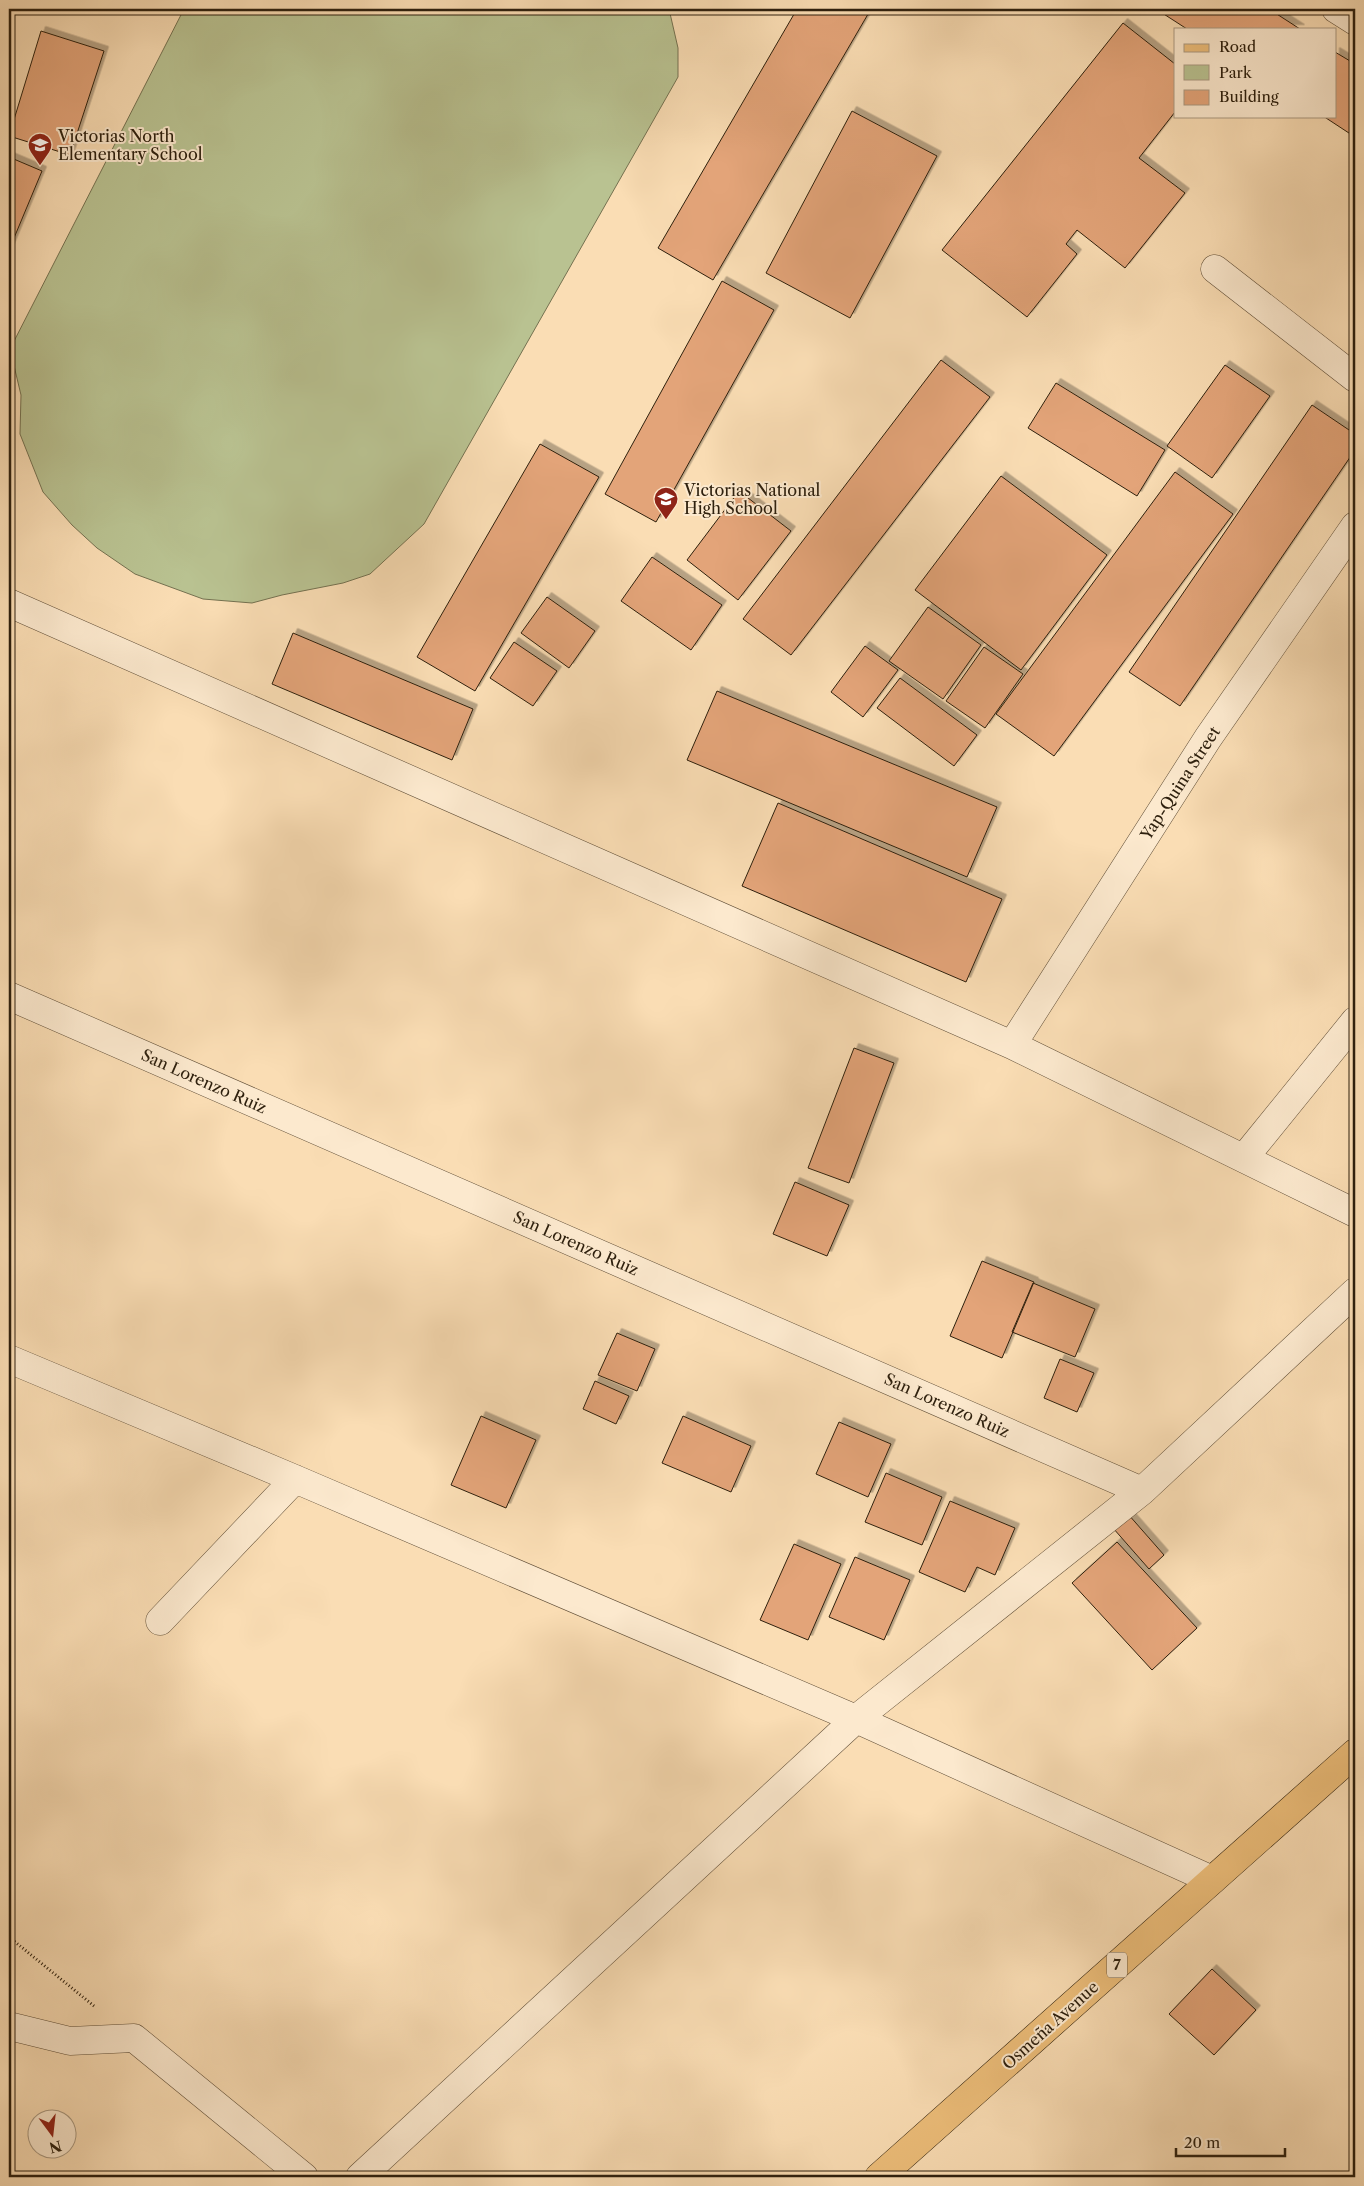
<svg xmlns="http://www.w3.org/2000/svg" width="1364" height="2186" font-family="'Libre Caslon Text',serif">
  <defs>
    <filter id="shadow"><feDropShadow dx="4.5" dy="-4.5" stdDeviation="0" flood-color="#0004"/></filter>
  </defs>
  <rect width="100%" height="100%" fill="#faddb4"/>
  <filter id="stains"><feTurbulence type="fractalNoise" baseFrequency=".004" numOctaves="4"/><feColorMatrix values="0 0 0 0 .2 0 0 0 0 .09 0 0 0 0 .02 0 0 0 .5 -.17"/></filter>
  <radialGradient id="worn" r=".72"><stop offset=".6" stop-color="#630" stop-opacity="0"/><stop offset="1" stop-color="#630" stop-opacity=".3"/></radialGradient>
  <path fill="#b9c291" stroke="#747150" d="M184 9H669L678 48V77L424 524 370 574 343 583 282 595 252 603 203 599 135 574 97 548 72 525 43 492 20 434 21 395 10 349Z"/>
  <path fill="#e3a479" stroke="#2e200e" filter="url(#shadow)" d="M797 9H871L713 280 658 248Z
    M1156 9H1269L1300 29H1187Z
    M1123 23 1175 64V112L1139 158 1185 193 1125 268 1077 230 1066 244 1077 254 1027 317 942 250Z
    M41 31 104 51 70 155 9 136Z
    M1335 52 1355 64V137L1323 116H1335Z
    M852 111 937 156 850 318 766 273Z
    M9 157 42 171 9 250Z
    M722 281 774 310 656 522 605 494Z
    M941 360 990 397 791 655 743 619Z
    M1225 365 1270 396 1212 478 1167 446Z
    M1056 383 1165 450 1137 496 1028 428Z
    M1312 405 1355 434V450L1180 706 1129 672Z
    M540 444 599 477 475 691 417 657Z
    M1175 472 1233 514 1054 756 996 714Z
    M1001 476 1107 555 1021 670 915 590Z
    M739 491 791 531 738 600 687 560Z
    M652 557 722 605 691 650 621 601Z
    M547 597 595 631 569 668 521 633Z
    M928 607 981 645 943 699 889 661Z
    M293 633 473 709 452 760 272 684Z
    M514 642 557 671 533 706 490 678Z
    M865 646 898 670 863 717 831 692Z
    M984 647 1023 674 985 728 946 701Z
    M900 678 977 735 954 766 877 708Z
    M717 691 997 807 967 877 687 760Z
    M778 803 1002 899 966 982 742 886Z
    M854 1048 894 1063 849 1183 808 1168Z
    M795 1182 849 1205 827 1256 773 1234Z
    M982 1261 1034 1282 1002 1358 950 1336Z
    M1033 1283 1095 1309 1075 1357 1012 1332Z
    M617 1333 655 1349 637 1391 598 1375Z
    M1060 1359 1094 1373 1077 1412 1044 1398Z
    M595 1381 629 1396 616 1424 583 1409Z
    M481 1416 536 1440 506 1508 451 1485Z
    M683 1416 751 1446 731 1492 662 1463Z
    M839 1422 891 1444 868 1497 816 1474Z
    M886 1473 942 1497 922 1545 865 1522Z
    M950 1501 1015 1528 995 1575 977 1567 965 1592 919 1572Z
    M1128 1514 1164 1555 1149 1569 1113 1528Z
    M1117 1542 1197 1628 1152 1670 1072 1583Z
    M794 1544 841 1564 808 1640 760 1620Z
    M855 1557 910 1580 884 1640 829 1617Z
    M1212 1969 1256 2010 1214 2055 1169 2014Z"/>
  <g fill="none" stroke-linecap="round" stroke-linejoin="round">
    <defs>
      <path id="minor" d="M1336 9 1355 21
        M1215 269 1355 378
        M9 603 1012 1045 1355 1213
        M9 996 1142 1491
        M1012 1045 1208 738 1355 526
        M1244 1158 1355 1021
        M9 1359 295 1479 856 1719 1212 1880
        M160 1621 295 1479
        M9 2026 70 2041 134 2038 304 2177
        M360 2177 856 1719 1142 1491 1355 1292"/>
      <path id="major" d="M879 2177 1355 1753"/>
    </defs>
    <use href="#minor" stroke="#614f38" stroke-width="29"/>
    <use href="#major" stroke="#2e200e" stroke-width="29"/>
    <path stroke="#2e200e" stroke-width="3" stroke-dasharray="1 2.5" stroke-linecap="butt" d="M9 1937 94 2006"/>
    <use href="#minor" stroke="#fce9ce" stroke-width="28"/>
    <use href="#major" stroke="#edbe7a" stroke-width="28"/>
  </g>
  <defs>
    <symbol id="school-pin" viewBox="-11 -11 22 30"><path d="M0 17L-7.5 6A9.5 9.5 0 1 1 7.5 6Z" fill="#8f2418" stroke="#fce9ce"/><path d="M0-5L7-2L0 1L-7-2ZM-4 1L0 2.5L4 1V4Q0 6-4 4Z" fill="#fff"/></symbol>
  </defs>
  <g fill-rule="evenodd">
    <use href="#school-pin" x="26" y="131" width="28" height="38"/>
    <use href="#school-pin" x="652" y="485" width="28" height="38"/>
  </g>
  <g text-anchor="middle" stroke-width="4" stroke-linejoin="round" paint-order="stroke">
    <rect fill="#fce9ce" stroke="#6c5c48" stroke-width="1" x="1107" y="1952.5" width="20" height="25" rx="4"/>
    <g font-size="15" font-weight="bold" fill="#2e200e">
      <text x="1117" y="1970">7</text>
    </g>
    <g font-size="16" fill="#2e200e" stroke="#fce9ce" text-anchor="start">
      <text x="58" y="142">Victorias North<tspan x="58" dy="18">Elementary School</tspan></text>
      <text x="684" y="496">Victorias National<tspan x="684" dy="18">High School</tspan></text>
    </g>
    <g font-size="16" fill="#2e200e" stroke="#fce9ce">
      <text transform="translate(1180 783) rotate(-57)" y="6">Yap-Quina Street</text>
      <text transform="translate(204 1081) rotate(24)" y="6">San Lorenzo Ruiz</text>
      <text transform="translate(576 1243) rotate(24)" y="6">San Lorenzo Ruiz</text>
      <text transform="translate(947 1405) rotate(24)" y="6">San Lorenzo Ruiz</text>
      <text transform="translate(1050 2025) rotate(-42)" y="6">Osmeña Avenue</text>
    </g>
  </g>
  <rect width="1364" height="2186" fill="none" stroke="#faddb4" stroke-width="30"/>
  <rect x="10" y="10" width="1344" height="2166" fill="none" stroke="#2e200e" stroke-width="2.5"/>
  <rect x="15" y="15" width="1334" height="2156" fill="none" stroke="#2e200e"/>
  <rect x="1174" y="28" width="162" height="90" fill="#fce9ce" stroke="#aa9981"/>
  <rect x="1184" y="44" width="25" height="8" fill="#edbe7a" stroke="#aa9981"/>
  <text x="1219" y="52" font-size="15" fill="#2e200e">Road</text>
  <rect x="1184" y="65" width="25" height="15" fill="#b9c291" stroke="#aa9981"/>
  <text x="1219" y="78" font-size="15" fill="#2e200e">Park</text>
  <rect x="1184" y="90" width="25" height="15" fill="#e3a479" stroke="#aa9981"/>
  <text x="1219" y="102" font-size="15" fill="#2e200e">Building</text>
  <g transform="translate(52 2134) rotate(165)"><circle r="24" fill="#fce9ce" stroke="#aa9981"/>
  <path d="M0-4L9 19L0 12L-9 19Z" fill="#8f2418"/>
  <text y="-8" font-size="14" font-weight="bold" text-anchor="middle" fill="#2e200e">N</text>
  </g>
  <path d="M1176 2148v8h109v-8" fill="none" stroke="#2e200e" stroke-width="2.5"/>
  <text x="1184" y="2148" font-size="15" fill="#2e200e" stroke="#fce9ce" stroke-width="4" paint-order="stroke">20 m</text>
  <rect width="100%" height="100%" filter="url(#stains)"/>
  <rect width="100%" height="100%" fill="url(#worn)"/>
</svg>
